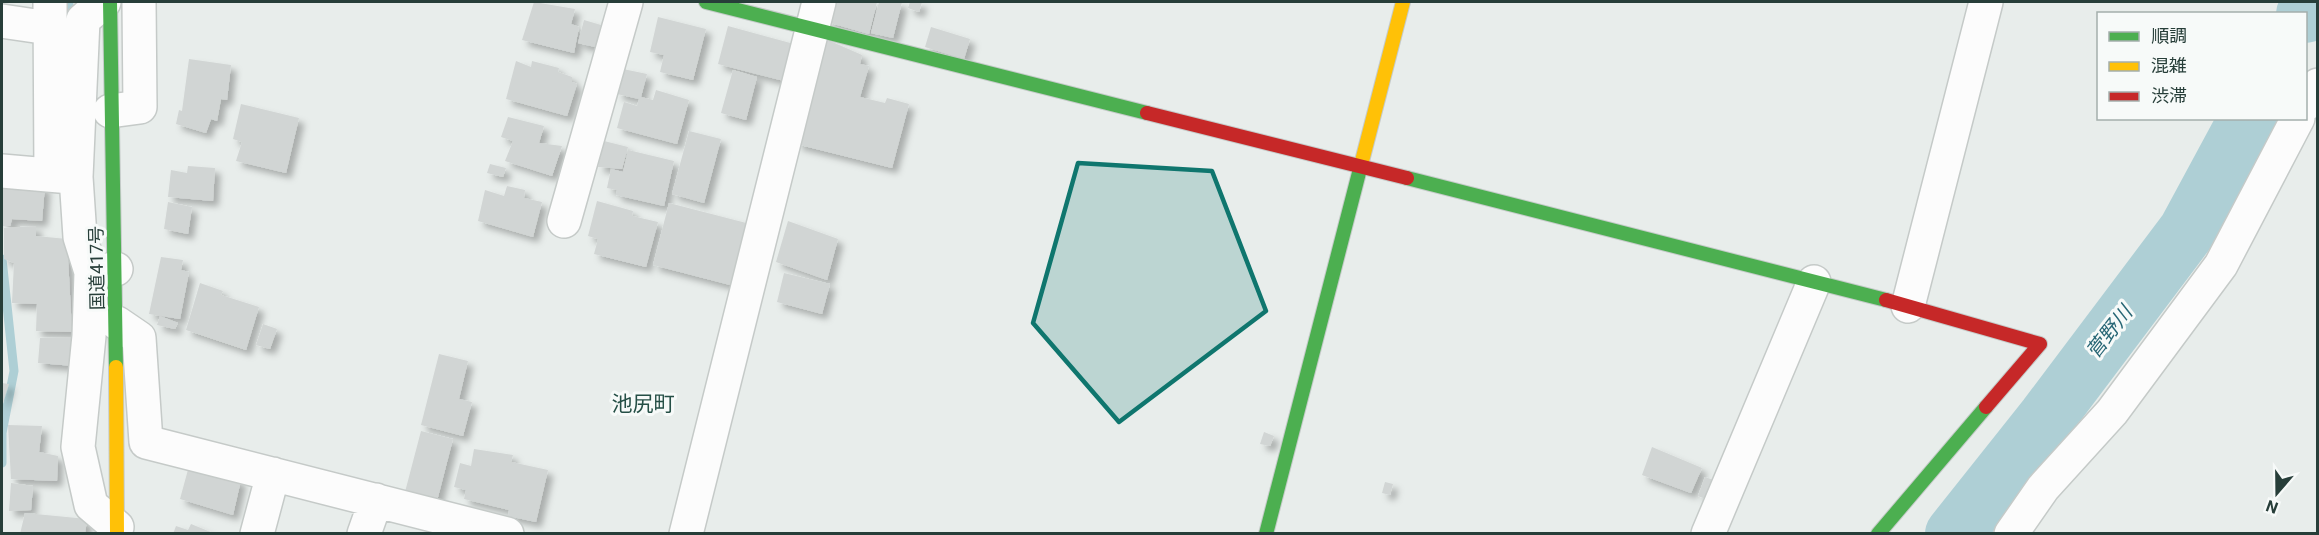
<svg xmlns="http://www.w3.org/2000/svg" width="2319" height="535" font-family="Roboto,'Noto Sans JP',sans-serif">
  <defs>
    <filter id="shadow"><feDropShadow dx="5.5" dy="5.5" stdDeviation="3" flood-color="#0004"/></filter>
  </defs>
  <rect width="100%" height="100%" fill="#e8edeb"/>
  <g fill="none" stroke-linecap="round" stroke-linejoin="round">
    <path stroke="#aecfd5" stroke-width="9" d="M67 26 69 2
      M2 259 14 371 2 433V463"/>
    <path stroke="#aecfd5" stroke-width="58" d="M2305 14 2311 2
      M1954 534 2047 417 2187 231 2248 118"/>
  </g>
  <path fill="#d1d5d4" filter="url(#shadow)" d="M534 2 575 9 571 24 579 27 574 53 522 40Z
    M832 2H877L869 34 827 22Z
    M879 2H902L893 38 871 33Z
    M910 2H922L919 12 908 8Z
    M658 17 706 29 693 80 660 72 664 55 650 52Z
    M584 20 601 25 595 47 578 43Z
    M728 26 794 44 784 81 718 64Z
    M931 27 970 39 964 59 925 47Z
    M823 38 862 55 860 64 869 66 860 97 885 103 887 98 909 104 892 168 796 144Z
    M189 59 231 65 227 100 221 99 217 121 211 119 206 133 176 124 179 110 182 111Z
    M516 61 531 67 532 61 559 68 558 72 572 77V82L577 84 567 116 506 99Z
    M623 69 647 74 641 97 653 100 656 90 689 100 677 144 617 128 624 102 637 106 639 99 617 94Z
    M733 70 757 77 746 120 721 113Z
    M241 104 299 118 286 173 236 161 242 142 233 139Z
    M508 117 544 126 539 143 562 146 552 176 505 161 513 141 501 137Z
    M689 131 721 139 704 203 672 194Z
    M604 141 628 147 622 169 598 167Z
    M628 150 674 161 664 206 616 195 617 190 607 188 611 169 623 172Z
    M490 164 506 168 503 177 487 173Z
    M188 166 215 168 213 201 168 197 171 170 187 173Z
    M2 181 45 186 42 221 12 219 10 226H2Z
    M507 186 525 190 524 198 542 202 533 237 478 221 485 190 504 196Z
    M597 201 633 211 632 216 658 222 646 267 594 254 598 239 588 236Z
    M168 202 192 207 188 234 164 229Z
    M669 203 750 224 734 286 653 265Z
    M788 221 838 239 827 280 776 262Z
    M36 226V236L67 239 72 332 36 331 37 304 12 303 14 263 4 259V228Z
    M161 257 183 260 181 270 189 272 180 319 149 314Z
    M784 273 830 284 822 314 777 302Z
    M200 283 223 291 221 295 259 307 246 350 186 330Z
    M160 316 178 323 175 329 157 325Z
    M263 324 277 329 270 349 256 345Z
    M72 337 74 366 38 363 40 338Z
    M439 354 468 361 459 399 472 402 463 436 421 425Z
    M2 383 9 384 2 406Z
    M8 425 42 426 39 452 58 456 57 481 11 479Z
    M421 431 453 439 437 501 405 492Z
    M1264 432 1274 436 1270 446 1260 444Z
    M1652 447 1702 468 1691 493 1642 475Z
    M474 449 513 455 511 462 548 470 536 522 508 516 509 510 464 499 466 490 454 487 460 463 471 466Z
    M189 466 241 480 233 515 180 499Z
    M1705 477 1722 483 1714 502 1698 496Z
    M1385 482 1393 484 1390 495 1382 493Z
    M11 483 33 486 31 510 9 511Z
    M25 513 87 519 85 534H20Z
    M191 524 213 533V534H173L176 526 188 530Z"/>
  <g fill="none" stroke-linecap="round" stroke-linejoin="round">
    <defs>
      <path id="street" d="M50 2 51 175
        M104 2 83 20 76 177 80 237 91 272 116 269
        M2 21 49 28
        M2306 104 2318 85
        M110 111 140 107 139 2
        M2 171 71 177
        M564 221 626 2
        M91 272 89 336 78 447 91 505 117 527
        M1908 306 1986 2
        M117 323 139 338 146 442 507 534
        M257 534 273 474
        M364 534 376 500
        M686 534 819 2
        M1708 534 1814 282
        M2011 534 2043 488 2112 412 2221 265 2298 118"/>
      <path id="fast" d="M110 2 116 367
        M706 2 1147 113
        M1407 178 1886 300
        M1266 534 1361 165
        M1878 534 1986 407"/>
      <path id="slow" d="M1361 165 1403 2
        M116 367 117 534"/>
      <path id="jam" d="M1147 113 1407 178
        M1886 300 2040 344 1986 407"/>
    </defs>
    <use href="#street" stroke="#c5cac8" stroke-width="36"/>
    <use href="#fast" stroke="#c5cbc9" stroke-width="16"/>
    <use href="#slow" stroke="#c5cbc9" stroke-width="16"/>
    <use href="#jam" stroke="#c5cbc9" stroke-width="16"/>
    <use href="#street" stroke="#fcfcfc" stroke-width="33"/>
    <use href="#fast" stroke="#4caf50" stroke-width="14"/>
    <use href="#slow" stroke="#ffc107" stroke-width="14"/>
    <use href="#jam" stroke="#c62828" stroke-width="14"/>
  </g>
  <path fill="#0f766e" fill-opacity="0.2" stroke="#0f766e" stroke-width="4.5" stroke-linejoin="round" d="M1078 163 1212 171 1266 311 1119 422 1033 323Z"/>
  <g text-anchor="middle" stroke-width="6" stroke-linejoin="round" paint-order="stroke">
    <g font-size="18" fill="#273e39" stroke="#f7faf9">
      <text transform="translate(97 268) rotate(-91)" y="6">国道417号</text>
    </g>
    <g font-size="20" font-style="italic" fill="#276675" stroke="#f7faf9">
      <text transform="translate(2109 332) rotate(-52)" y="7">菅野川</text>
    </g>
    <g font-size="21" fill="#254f46" stroke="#f7faf9">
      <text x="643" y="411">池尻町</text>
    </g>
  </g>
  <rect width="2319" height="535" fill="none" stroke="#273e39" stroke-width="6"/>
  <rect x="2097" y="12" width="210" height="108" fill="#f7faf9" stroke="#a4afac" stroke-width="1.5"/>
  <rect x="2109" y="32" width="30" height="9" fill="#4caf50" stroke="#a4afac" stroke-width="1.5"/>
  <text x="2151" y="42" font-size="18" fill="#273e39">順調</text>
  <rect x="2109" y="62" width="30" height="9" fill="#ffc107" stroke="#a4afac" stroke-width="1.5"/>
  <text x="2151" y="72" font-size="18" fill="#273e39">混雑</text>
  <rect x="2109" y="92" width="30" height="9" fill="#c62828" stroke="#a4afac" stroke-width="1.5"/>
  <text x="2151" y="102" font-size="18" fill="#273e39">渋滞</text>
  <g transform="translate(2277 493) rotate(200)" stroke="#f7faf9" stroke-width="4.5" paint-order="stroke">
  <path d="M0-4.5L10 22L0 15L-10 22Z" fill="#273e39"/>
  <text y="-9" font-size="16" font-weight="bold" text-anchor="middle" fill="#273e39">N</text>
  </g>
</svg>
